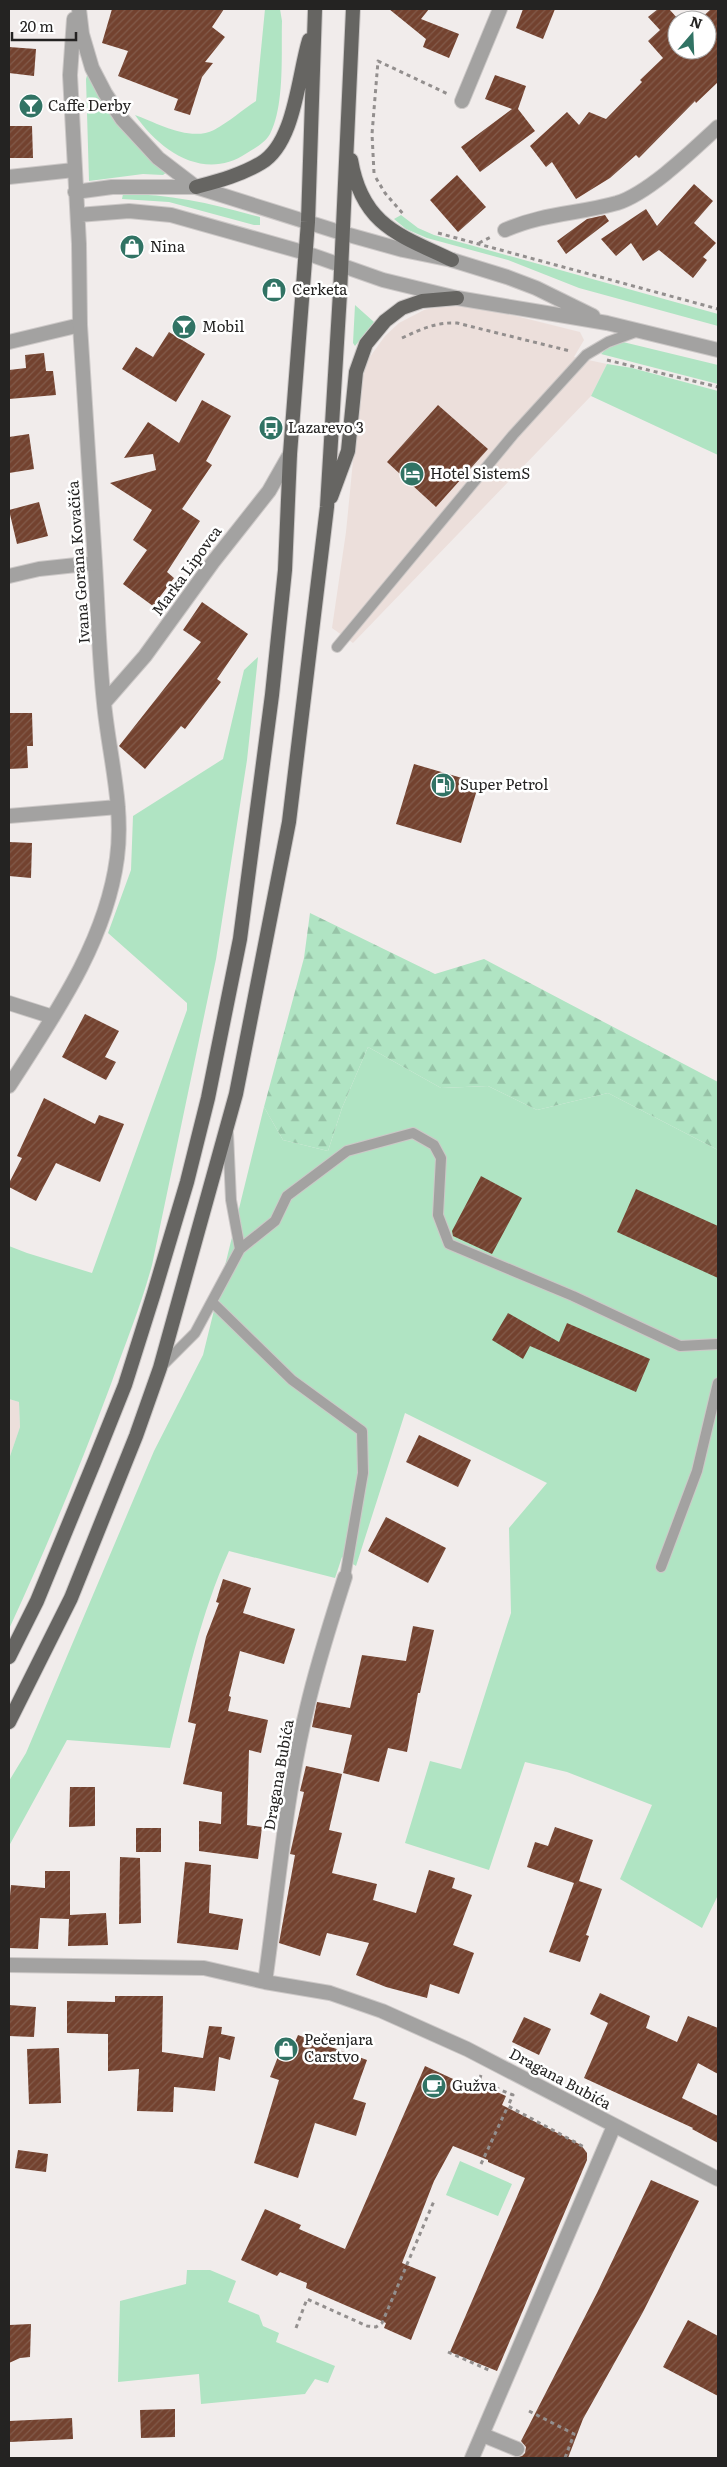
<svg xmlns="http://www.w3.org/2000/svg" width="727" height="2467" font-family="Literata,serif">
  <defs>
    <pattern id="forest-firs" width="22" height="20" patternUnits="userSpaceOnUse" patternTransform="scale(1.25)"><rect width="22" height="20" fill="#b0e4c3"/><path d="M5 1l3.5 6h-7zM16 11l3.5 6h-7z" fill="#97c3a7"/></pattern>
    <pattern id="building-hatch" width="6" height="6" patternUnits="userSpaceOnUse" patternTransform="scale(1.25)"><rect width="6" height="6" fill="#73422f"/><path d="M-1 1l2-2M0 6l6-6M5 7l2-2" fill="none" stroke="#825b4b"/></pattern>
  </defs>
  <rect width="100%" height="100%" fill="#f1eceb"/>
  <path fill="#ecdfdb" d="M450 304 504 313 580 332 584 340 574 357 607 364 591 396 353 643 332 628 346 532 361 380 367 361 385 336 399 323 424 310Z
    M9 1399 19 1402 20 1427 9 1459Z"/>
  <path fill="#b0e4c3" d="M265 9H280L282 21C281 53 285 105 270 134 265 143 255 148 247 153 204 182 160 151 135 115 157 123 190 142 214 130 229 122 242 110 256 101Z
    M88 72 102 102 120 128 167 172 163 175 143 174 89 181 86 79Z
    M123 194C168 194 210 203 252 215L260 217V225H254L169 202 122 199Z
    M401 215 418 228 434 235 718 314V326L579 288 508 260 427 238 406 229 394 219Z
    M355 305 374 322 355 346 353 343Z
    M623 342 718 365V384L601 354 606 349Z
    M607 364 632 368 718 391V455L591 396Z
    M258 657 247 760 216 959 152 1265C141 1306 125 1344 111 1384 80 1467 46 1549 9 1629V1459L20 1427 19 1402 9 1399V1246L27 1253 92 1273 187 1010V1003L108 933 131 870 133 816 223 759 244 670Z
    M368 1047 441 1088 488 1086 537 1110 608 1093 718 1150V1895L702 1928 620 1879 652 1805 567 1772 525 1762 489 1870 405 1843 430 1761 461 1769 511 1613 509 1528 547 1483 405 1413 356 1566 342 1557 335 1578 229 1551C201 1613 186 1682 170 1748L67 1740 9 1846V1781L26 1753 154 1451 203 1355 264 1107 283 1140 328 1151 342 1108Z
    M460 2161 512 2184 498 2216 446 2195Z
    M187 2270H210L236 2281 228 2302 259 2315 263 2326 279 2333 276 2342 335 2366 328 2383 315 2379 305 2394 201 2404 199 2374 118 2382 120 2301 186 2284Z"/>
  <path fill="url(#forest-firs)" d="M310 913 435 974 484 959 718 1082V1150L608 1093 537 1110 488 1086 441 1088 368 1047 342 1108 328 1151 283 1140 264 1107 304 958Z"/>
  <path fill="url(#building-hatch)" d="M112 9H224L212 27 225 37 205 62 213 63 202 77 190 115 174 110 178 99 118 76 128 51 102 43Z
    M389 9H429L421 19 459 34 449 58 423 47 426 39Z
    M523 9H555L543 39 516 28Z
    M658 9H669L679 20H677V50H707V20H699L711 9H718V82L696 103 695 101 639 158 636 155 610 178 576 199 552 162 546 167 530 146 567 112 579 125 589 112 606 119 642 82 640 80 663 58 648 41 660 30 648 17Z
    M9 47 36 49 34 76 9 73Z
    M495 75 526 86 518 109 535 131 480 172 461 147 512 109 485 99Z
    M9 126H32L33 158H9Z
    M457 175 486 207 458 232 430 200Z
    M694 184 713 201 694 223 716 243 703 257 707 260 693 278 659 250 643 261 631 243 616 256 601 239 646 209 657 226Z
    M605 215 609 221 566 254 557 241 587 219Z
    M169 332 205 354 176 402 122 369 136 347 153 357Z
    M44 353 46 371H53L56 395 9 399V370L26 368 25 355Z
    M202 400 231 416 206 461 212 465 182 509 200 521 167 572 174 578 153 606 123 584 147 550 133 540 152 510 110 483 156 470 153 454 124 458 148 422 179 443Z
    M438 405 488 449 436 507 387 462Z
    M29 434 34 469 9 473V437Z
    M39 502 48 536 17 544 9 510Z
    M202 602 248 634 217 679 221 682 185 729 181 726 145 769 119 746 201 642 183 630Z
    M9 713H32L33 746H27L28 768 9 769Z
    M414 764 479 783 461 843 396 824Z
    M9 842 32 843 31 878 9 876Z
    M85 1014 119 1031 105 1057 116 1062 106 1080 62 1057Z
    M44 1098 95 1124 99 1115 124 1124 100 1182 56 1163 36 1201 9 1187V1183L22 1158 17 1156Z
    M481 1176 522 1198 492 1254 453 1236 452 1231Z
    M636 1189 718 1226V1278L617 1232Z
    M508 1313 559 1342 567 1323 650 1359 636 1392 530 1346 523 1359 492 1340Z
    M419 1435 471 1460 458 1487 406 1462Z
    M386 1517 446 1548 428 1583 368 1551Z
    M223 1579 251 1588 243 1613 295 1629 284 1664 240 1651 229 1696 231 1697 228 1711 268 1720 261 1753 249 1750 247 1825 262 1827 258 1859 199 1851V1821L221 1824 222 1792 183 1784 196 1724 188 1722 198 1673 206 1637 219 1603 216 1602Z
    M413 1626 434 1630 420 1693H418L407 1752 388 1748 379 1782 343 1773 352 1735 312 1727 317 1702 350 1708 362 1655 406 1661Z
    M306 1766 342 1774 329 1830 342 1833 332 1873 377 1884 373 1900 416 1913 429 1870 455 1878 452 1888 472 1895 453 1945 474 1953 459 1994 430 1984 427 1998 386 1987 356 1975 369 1943 327 1933 320 1956 279 1943 295 1855 290 1854 304 1792 300 1791Z
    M70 1787H95V1826L69 1827Z
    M555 1827 593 1840 579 1881 602 1889 586 1935 589 1936 580 1962 549 1952 574 1883 527 1867 535 1842 548 1846Z
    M136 1828H161V1852H136Z
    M120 1857 140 1858 141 1923 119 1924Z
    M185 1862 211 1865 209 1913 243 1919 238 1950 177 1943Z
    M45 1871H70V1915L106 1913 108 1945 68 1946 69 1919 40 1918 38 1949 9 1948V1906L11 1885 45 1888Z
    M600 1993 650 2016 646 2028 677 2042 688 2016 718 2028V2074L698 2063 682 2098 718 2116V2143L692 2129 693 2128 584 2078 608 2023 590 2014Z
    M115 1996H163L162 2052 203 2058 209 2026 222 2027 221 2034 235 2037 230 2060 219 2057 215 2091 174 2087 173 2112 137 2111 139 2069 108 2071V2034L67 2033V2001L115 2002Z
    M9 2005 36 2007 34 2037 9 2036Z
    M524 2017 551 2029 539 2055 512 2042Z
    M298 2035 367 2060 353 2099 366 2103 356 2136 315 2123 298 2178 254 2163 279 2080 270 2077 285 2039 295 2042Z
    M59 2048 61 2103 29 2104 27 2049Z
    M425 2066 477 2090 479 2084 506 2096 502 2105 581 2145 587 2153V2160L497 2371 450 2352 525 2178 488 2162V2160L453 2146 434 2181 402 2263 436 2277 411 2340 384 2328 386 2323 306 2288 307 2283 280 2272 277 2276 241 2260 265 2209 301 2225 299 2229 345 2249Z
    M18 2150 48 2154 46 2172 15 2168Z
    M651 2180 699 2201 643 2312 583 2419 568 2458H512L522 2456 525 2453 526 2447 521 2441 597 2293Z
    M688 2320 718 2336V2396L663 2367Z
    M31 2324 30 2357 20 2358 9 2363V2325Z
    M175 2409V2437L141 2438 140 2410Z
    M72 2418 73 2439 10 2442 9 2421Z"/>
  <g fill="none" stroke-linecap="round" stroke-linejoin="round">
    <defs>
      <path id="service" d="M337 647 513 435 586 355 608 342 638 331
        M228 1133 231 1200 240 1249
        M212 1302 292 1380 362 1431 363 1473 345 1577
        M162 1366 195 1333 240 1249 275 1221 287 1196 347 1151 413 1133 434 1145 441 1158 438 1215 449 1244 573 1296 680 1346 718 1344
        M661 1567 697 1471 718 1383"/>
      <path id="minor" d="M462 101 500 9
        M9 177 74 170
        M505 230C544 213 578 214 617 203 649 193 693 150 718 127
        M9 342 80 325
        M104 703 145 656 213 562 269 491 290 454
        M9 816 118 807
        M9 1003 53 1017
        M9 1086C54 1016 106 942 117 858 124 806 109 755 104 703 99 657 98 610 95 563
        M9 1965 204 1968 265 1982 330 1993 382 2011 467 2049 718 2179
        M265 1982C278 1891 285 1798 307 1708 317 1664 331 1621 345 1577
        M483 2435 517 2449
        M472 2458 614 2126"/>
      <path id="tertiary" d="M79 9 82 34 92 68 105 93 122 119 158 158 196 187 342 233 403 250 452 260 507 277 536 288 593 316
        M75 192 112 187H196
        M78 215 129 211 171 215 306 253 383 280 457 298 607 323 718 350
        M9 576 39 569 95 563 80 325 79 244 70 75 74 19"/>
      <path id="primary" d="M351 160C362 225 399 235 452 260
        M196 187C218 181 241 175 261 163 295 143 298 76 309 40
        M331 497 348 451 356 372 366 344 385 321 402 308 422 301 457 298
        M9 1657 37 1601 95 1460 125 1385 154 1293 187 1182 208 1098 240 939 272 695 285 570 290 454 308 222 315 9
        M9 1722 71 1598 136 1436 160 1368 236 1094 289 822 327 507 340 293 353 9"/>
    </defs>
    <use href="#service" stroke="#ccc8c7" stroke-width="12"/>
    <use href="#minor" stroke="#ccc8c7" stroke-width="16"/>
    <use href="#tertiary" stroke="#ccc8c7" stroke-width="16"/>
    <use href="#primary" stroke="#ccc8c7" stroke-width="16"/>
    <path stroke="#938f8e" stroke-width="3" stroke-dasharray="4 4" stroke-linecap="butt" d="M374 173 372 134 378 61 448 94
      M376 178 385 193 404 215
      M438 233 718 309
      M479 243 491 237
      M402 338C421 329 436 322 457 323L570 351
      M607 360 718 387
      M481 2075 479 2081 513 2095 508 2106 586 2148
      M481 2164 508 2106
      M296 2328 307 2299 367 2326 376 2327 382 2323 434 2201
      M448 2352 491 2371
      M529 2411 574 2434 565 2458"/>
    <use href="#service" stroke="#a3a2a1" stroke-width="10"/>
    <use href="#minor" stroke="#a3a2a1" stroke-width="14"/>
    <use href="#tertiary" stroke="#a3a2a1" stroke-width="14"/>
    <use href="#primary" stroke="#666562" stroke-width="14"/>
  </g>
  <defs>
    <symbol id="bar-disc" viewBox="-11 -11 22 22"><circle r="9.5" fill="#317364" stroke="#fff"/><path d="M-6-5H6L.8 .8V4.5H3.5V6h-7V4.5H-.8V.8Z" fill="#fff"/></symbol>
    <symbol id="shop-disc" viewBox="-11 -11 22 22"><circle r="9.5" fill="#317364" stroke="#fff"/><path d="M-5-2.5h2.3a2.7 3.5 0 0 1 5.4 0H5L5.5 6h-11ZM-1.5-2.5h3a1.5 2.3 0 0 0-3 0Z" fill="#fff"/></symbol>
    <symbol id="bus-disc" viewBox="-11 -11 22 22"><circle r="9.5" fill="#317364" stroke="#fff"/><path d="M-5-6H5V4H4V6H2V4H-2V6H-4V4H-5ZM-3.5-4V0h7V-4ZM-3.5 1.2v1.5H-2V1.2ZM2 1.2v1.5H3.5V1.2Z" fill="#fff"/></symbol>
    <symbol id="hotel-disc" viewBox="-11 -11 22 22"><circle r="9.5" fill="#317364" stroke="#fff"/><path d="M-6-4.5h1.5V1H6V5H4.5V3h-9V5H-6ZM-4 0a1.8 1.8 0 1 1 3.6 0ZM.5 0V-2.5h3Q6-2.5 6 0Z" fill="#fff"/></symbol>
    <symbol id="fuel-disc" viewBox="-11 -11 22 22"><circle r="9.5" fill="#317364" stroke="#fff"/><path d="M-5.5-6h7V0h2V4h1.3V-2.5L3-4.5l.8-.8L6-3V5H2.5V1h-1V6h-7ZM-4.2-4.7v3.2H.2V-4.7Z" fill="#fff"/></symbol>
    <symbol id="cafe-disc" viewBox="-11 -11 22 22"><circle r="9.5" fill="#317364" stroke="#fff"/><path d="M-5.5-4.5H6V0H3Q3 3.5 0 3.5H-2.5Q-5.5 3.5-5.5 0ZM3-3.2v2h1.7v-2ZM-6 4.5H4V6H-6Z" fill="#fff"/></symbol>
  </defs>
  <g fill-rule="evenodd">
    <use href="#bar-disc" x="17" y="92" width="28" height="28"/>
    <use href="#shop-disc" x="118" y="233" width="28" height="28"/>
    <use href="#shop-disc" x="260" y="276" width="28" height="28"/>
    <use href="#bar-disc" x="170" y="313" width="28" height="28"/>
    <use href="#bus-disc" x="257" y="414" width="28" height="28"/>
    <use href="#hotel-disc" x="398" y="460" width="28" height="28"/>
    <use href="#fuel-disc" x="429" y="771" width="28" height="28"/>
    <use href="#shop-disc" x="272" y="2035" width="28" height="28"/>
    <use href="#cafe-disc" x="420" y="2072" width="28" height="28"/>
  </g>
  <g text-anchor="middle" stroke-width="5" stroke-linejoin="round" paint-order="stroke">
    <g font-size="15" fill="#242322" stroke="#fff" text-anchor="start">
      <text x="48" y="111">Caffe Derby</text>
      <text x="150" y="252">Nina</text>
      <text x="292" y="295">Cerketa</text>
      <text x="202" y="332">Mobil</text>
      <text x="288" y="433">Lazarevo 3</text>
      <text x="430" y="479">Hotel SistemS</text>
      <text x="460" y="790">Super Petrol</text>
      <text x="304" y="2045">Pečenjara<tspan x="304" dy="17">Carstvo</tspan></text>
      <text x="452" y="2091">Gužva</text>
    </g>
    <g font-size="15" fill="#242322" stroke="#fff">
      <text transform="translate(79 562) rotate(-94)" y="5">Ivana Gorana Kovačića</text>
      <text transform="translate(187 571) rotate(-54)" y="5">Marka Lipovca</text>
      <text transform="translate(279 1775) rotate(-80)" y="5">Dragana Bubića</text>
      <text transform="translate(560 2079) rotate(28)" y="5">Dragana Bubića</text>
    </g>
  </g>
  <rect width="727" height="2467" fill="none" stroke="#242322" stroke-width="20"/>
  <g transform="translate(692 35) rotate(19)"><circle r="24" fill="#ffffff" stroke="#a7a7a7"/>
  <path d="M0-4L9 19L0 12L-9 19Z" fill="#317364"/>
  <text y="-8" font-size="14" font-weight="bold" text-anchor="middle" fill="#242322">N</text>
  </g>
  <path d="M12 32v8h64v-8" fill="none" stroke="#242322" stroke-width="2.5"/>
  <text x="20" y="32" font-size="15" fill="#242322" stroke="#ffffff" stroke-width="4" paint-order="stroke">20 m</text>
</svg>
